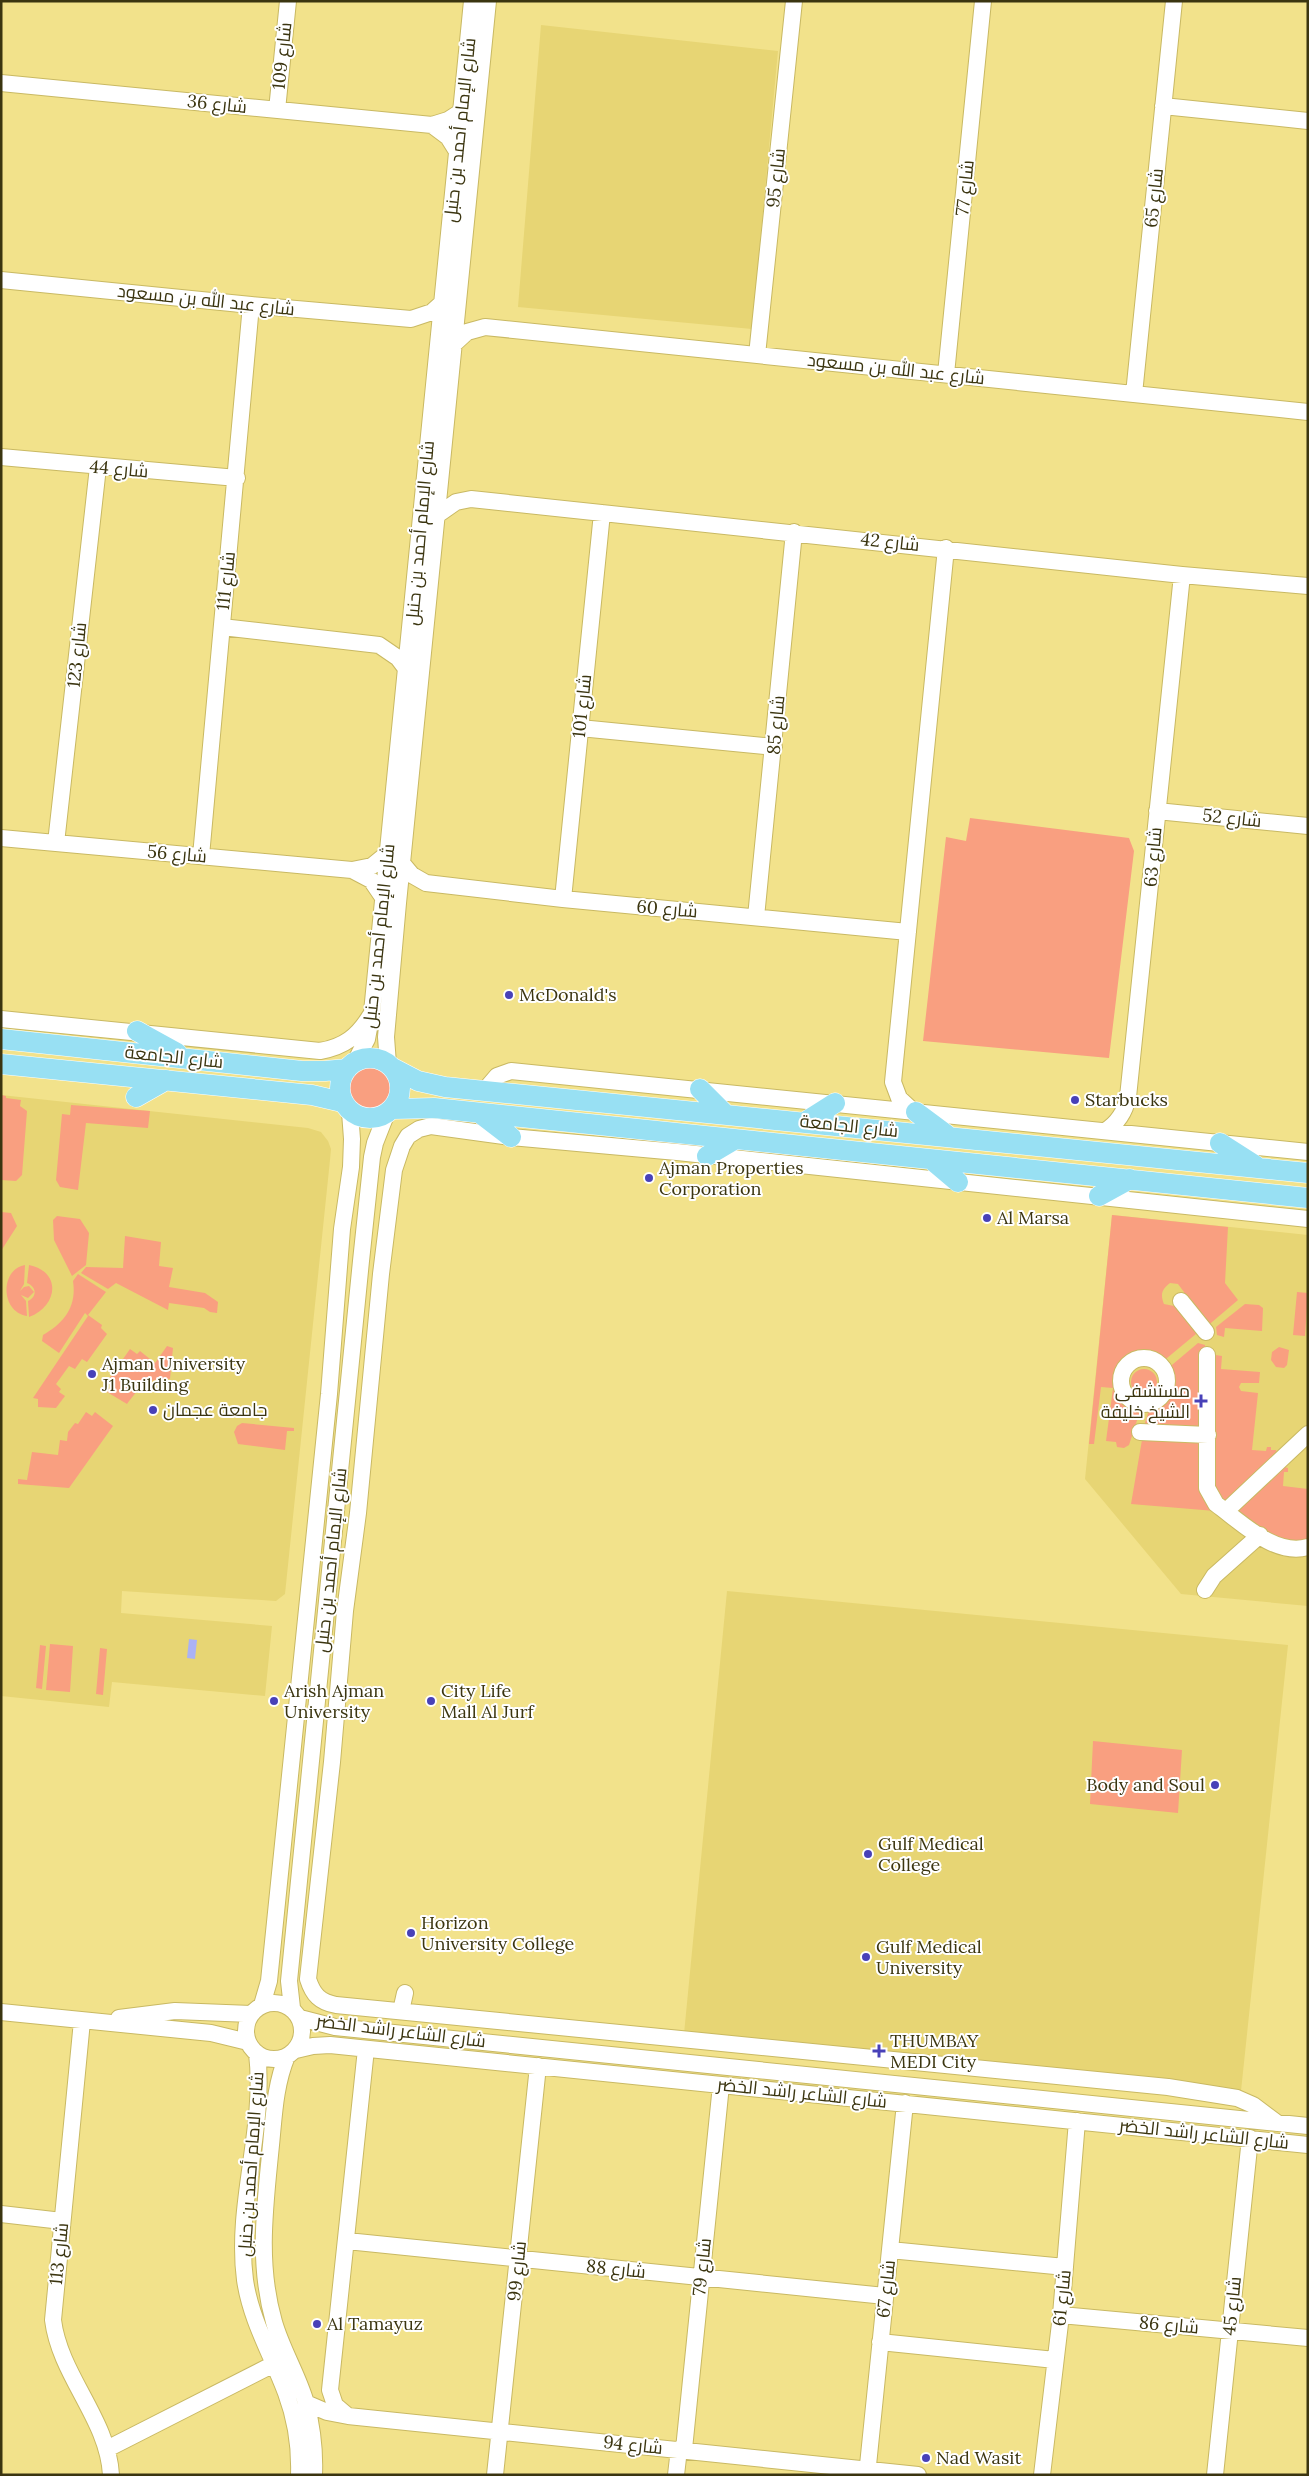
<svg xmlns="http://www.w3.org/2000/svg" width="1309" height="2476" font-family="Lora,Cairo,serif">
  <rect width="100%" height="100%" fill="#f2e28b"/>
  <path fill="#e7d574" d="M541 25 778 51 752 329 518 307Z
    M1 1095 308 1128 321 1132 328 1141 331 1149 330 1160 285 1594 276 1601 122 1591 121 1613 272 1626 265 1696 112 1682 109 1707 1 1696Z
    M1112 1215 1308 1235V1606L1181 1594 1085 1479Z
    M727 1591 1288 1645 1241 2091 684 2034Z"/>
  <path fill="#f99f80" d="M970 818 1129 838 1134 851 1109 1058 923 1041 946 837 966 841Z
    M344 1089a26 26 0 1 1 52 0a26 26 0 1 1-52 0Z
    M1 1095 6 1096V1098L21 1100 20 1106 27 1111 22 1175 16 1181 1 1180Z
    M71 1105 150 1111 148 1128 86 1123 78 1190 60 1187 56 1180 62 1114 70 1115Z
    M1 1212 11 1213 17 1226 1 1251Z
    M1112 1215 1228 1227 1225 1283 1238 1300 1205 1328 1182 1299 1184 1292 1178 1284 1170 1283C1162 1289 1160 1294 1164 1304L1174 1306 1180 1302 1202 1329 1161 1363C1125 1339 1100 1397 1142 1405L1129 1445 1124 1448 1117 1447 1116 1442 1106 1441 1113 1388 1101 1387 1094 1444H1089Z
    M57 1216 80 1219 89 1233 86 1265 72 1276 54 1240 53 1220Z
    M125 1236 161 1242 159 1266 173 1268 169 1287 205 1293 218 1302 217 1313 210 1312 204 1308 169 1303 168 1310 116 1283 108 1289 81 1273 86 1267 123 1268Z
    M25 1265 24 1284 20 1291 24 1287 29 1286 34 1292 28 1298 21 1295 26 1301 27 1316C0 1312 0 1269 25 1265Z
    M29 1265C62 1272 58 1306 29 1317L28 1301C37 1297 37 1287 27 1283Z
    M78 1274 106 1292 88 1315 102 1325 101 1328 107 1334 87 1362 82 1359 75 1369 69 1366 56 1384 61 1389 59 1392 65 1396 56 1408 38 1407V1399L33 1398 88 1316 85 1313 59 1353 42 1341 43 1335C64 1323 77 1307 73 1281Z
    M1297 1292 1308 1293 1305 1336 1293 1335Z
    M1245 1304 1259 1305 1263 1308 1262 1331 1225 1328 1224 1337 1217 1335 1216 1327Z
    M1198 1343 1205 1345V1428L1144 1426 1151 1404C1166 1398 1172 1385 1166 1370Z
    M167 1346 173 1348 170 1379C148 1377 139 1388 127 1404L107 1392 114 1382 109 1379 130 1349 137 1354 140 1351 155 1363Z
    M1279 1347 1289 1350 1287 1365 1284 1368 1276 1367 1271 1360 1272 1352Z
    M1209 1354 1222 1356 1221 1369 1260 1372 1259 1383H1241L1239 1387 1241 1391 1258 1393 1252 1450 1266 1451 1267 1447H1271V1450H1276L1278 1459 1230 1504 1215 1500Z
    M1131 1382a13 13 0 1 1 26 0a13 13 0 1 1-26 0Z
    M86 1412 92 1416 95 1412 113 1426 69 1488 18 1484V1479L27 1480 32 1452 58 1455 60 1440 67 1441 68 1432 75 1423 78 1424Z
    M242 1423 294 1428V1431H287L285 1450 238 1444 234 1432 237 1426Z
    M1143 1434 1200 1437 1215 1511 1131 1504Z
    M1278 1465 1288 1468V1472H1284L1283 1486 1308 1489V1545L1288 1547 1233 1509Z
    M50 1644 73 1646 70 1692 46 1690Z
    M40 1645 46 1646 42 1689 36 1688Z
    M100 1648 107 1649 103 1695 96 1694Z
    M1093 1741 1182 1750 1178 1813 1090 1804Z"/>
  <path fill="#abb2f4" d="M189 1639 197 1640 195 1659 187 1658Z"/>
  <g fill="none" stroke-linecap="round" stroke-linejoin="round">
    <defs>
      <path id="minor" d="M1 83 432 125 448 120 462 111
        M1163 106 1308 121
        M277 110 288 1
        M432 125 448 137 458 153
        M1 280 251 305 411 319 432 312 442 303
        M454 344 467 332 485 327 1308 412
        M757 355 794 1
        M946 374 983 1
        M1134 394 1174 1
        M1 457 237 478
        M436 516 456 502 471 499 1182 575 1308 586
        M222 627 379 645 398 658 407 670
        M580 728 774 747
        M1157 811 1308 826
        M1 838 352 870 372 866 388 853
        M56 843 98 467
        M201 856 251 305
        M402 863 412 875 426 883 563 899 908 932
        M352 870 371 880 384 899
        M563 899 602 513
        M756 917 794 532
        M1 1019 320 1051C344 1047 358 1036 370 1016
        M355 1062 367 1039 372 1012 472 1
        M388 1064 386 1037 398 903 488 1
        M485 1090 497 1076 511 1071 1308 1152
        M913 1111 899 1098 893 1082 946 548
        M1105 1131C1118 1123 1125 1112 1128 1097L1182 575
        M1181 1301 1206 1332
        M1207 1355V1488L1216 1504C1241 1522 1275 1557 1308 1547
        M1121 1381a23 23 0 1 1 46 0a23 23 0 1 1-46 0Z
        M1140 1432 1208 1435
        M1226 1511 1308 1434
        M1205 1590 1214 1576 1260 1535
        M246 2031a28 28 0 1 1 56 0a28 28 0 1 1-56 0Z
        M262 2005 269 1981 329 1394 342 1229 351 1167 352 1139 350 1112
        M292 2008 289 1981 361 1261 372 1157 375 1143 386 1115
        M401 2011 405 1993
        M1 2012 211 2033 248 2042
        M119 2018 175 2011 251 2014
        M300 2018 335 2027 1308 2126
        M82 2021 53 2320C60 2376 108 2419 111 2475
        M296 2050 313 2046 330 2045 1308 2145
        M257 2053C266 2128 235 2204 245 2280 251 2321 272 2355 286 2393 296 2420 300 2447 299 2475
        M287 2056C275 2085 274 2115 271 2145 265 2206 257 2263 274 2322 282 2350 298 2375 306 2403 312 2426 315 2451 314 2475
        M1277 2123 1253 2105 1237 2098 1168 2087 336 2005C320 2002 313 1995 308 1979L332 1762 345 1611 358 1513 381 1274 394 1170 402 1146 408 1136 419 1129 431 1126 511 1137 677 1152 1308 1219
        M1 2214 62 2221
        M347 2241 885 2296
        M890 2250 1065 2267
        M1061 2315 1308 2338
        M880 2342 1055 2360
        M306 2403 327 2412 348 2416 918 2475
        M348 2416 335 2405 330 2390 366 2049
        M107 2449 274 2364
        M684 2449 721 2085
        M495 2475 538 2066
        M676 2475 679 2449
        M867 2475 905 2103
        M1042 2475 1061 2315 1077 2121
        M1215 2475 1250 2138"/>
      <path id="major" d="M137 1031 177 1053
        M1 1039 302 1071H325L347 1069
        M340 1088a30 30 0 1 1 60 0a30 30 0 1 1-60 0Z
        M1 1064 312 1095 342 1102
        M393 1068 418 1081 445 1087 1308 1173
        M700 1089 724 1113
        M136 1097 166 1080
        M393 1109 434 1108 1308 1198
        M916 1112 947 1135
        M481 1114 511 1137
        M805 1122 835 1103
        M1220 1143 1256 1166
        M707 1156 734 1140
        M932 1160 958 1182
        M1099 1196 1130 1179"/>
    </defs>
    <use href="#minor" stroke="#c9b963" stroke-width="18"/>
    <use href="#major" stroke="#fff" stroke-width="21"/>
    <use href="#minor" stroke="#fff" stroke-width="16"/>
    <use href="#major" stroke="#98e0f3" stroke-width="20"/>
  </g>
  <g fill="#4841b8" stroke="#fff" stroke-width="2">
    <circle cx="509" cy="995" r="5"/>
    <circle cx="1075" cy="1100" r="5"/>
    <circle cx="649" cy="1178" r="5"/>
    <circle cx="987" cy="1218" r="5"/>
    <circle cx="92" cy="1374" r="5"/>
    <path d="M1198.5 1393.5h5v5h5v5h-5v5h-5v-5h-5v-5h5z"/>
    <circle cx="153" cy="1410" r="5"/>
    <circle cx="274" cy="1701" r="5"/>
    <circle cx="431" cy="1701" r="5"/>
    <circle cx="1215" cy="1785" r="5"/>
    <circle cx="868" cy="1854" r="5"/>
    <circle cx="411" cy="1933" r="5"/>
    <circle cx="866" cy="1957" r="5"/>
    <path d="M876.5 2043.5h5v5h5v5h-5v5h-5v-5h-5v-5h5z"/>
    <circle cx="317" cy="2324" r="5"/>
    <circle cx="926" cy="2458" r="5"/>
  </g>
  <g text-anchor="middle" stroke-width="4" stroke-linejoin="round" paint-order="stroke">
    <g font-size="18" fill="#3b3510" stroke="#fff">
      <text transform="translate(282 56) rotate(-84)" y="6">شارع 109</text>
      <text transform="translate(217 104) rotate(6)" y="6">شارع 36</text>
      <text transform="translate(460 130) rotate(-84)" y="6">شارع الإمام أحمد بن حنبل</text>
      <text transform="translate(776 178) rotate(-84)" y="6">شارع 95</text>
      <text transform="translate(965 188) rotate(-84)" y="6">شارع 77</text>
      <text transform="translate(1154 198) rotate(-84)" y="6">شارع 65</text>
      <text transform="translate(206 300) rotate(6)" y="6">شارع عبد الله بن مسعود</text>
      <text transform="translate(896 369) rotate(6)" y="6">شارع عبد الله بن مسعود</text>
      <text transform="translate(119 469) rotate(5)" y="6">شارع 44</text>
      <text transform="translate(420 533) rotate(-85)" y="6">شارع الإمام أحمد بن حنبل</text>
      <text transform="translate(890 542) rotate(6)" y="6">شارع 42</text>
      <text transform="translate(226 581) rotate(-84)" y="6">شارع 111</text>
      <text transform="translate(77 655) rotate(-84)" y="6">شارع 123</text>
      <text transform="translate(582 706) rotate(-84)" y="6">شارع 101</text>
      <text transform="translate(776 725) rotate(-85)" y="6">شارع 85</text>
      <text transform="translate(1232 818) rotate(6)" y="6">شارع 52</text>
      <text transform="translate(177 854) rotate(5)" y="6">شارع 56</text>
      <text transform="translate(1153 857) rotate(-85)" y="6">شارع 63</text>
      <text transform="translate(667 909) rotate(5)" y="6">شارع 60</text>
      <text transform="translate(379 936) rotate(-84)" y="6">شارع الإمام أحمد بن حنبل</text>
      <text transform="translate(174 1057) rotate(6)" y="6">شارع الجامعة</text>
      <text transform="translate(849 1126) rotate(6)" y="6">شارع الجامعة</text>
      <text transform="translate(331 1560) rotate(-84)" y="6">شارع الإمام أحمد بن حنبل</text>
      <text transform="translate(401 2031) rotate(7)" y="6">شارع الشاعر راشد الخضر</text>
      <text transform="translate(802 2093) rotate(6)" y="6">شارع الشاعر راشد الخضر</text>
      <text transform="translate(1204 2134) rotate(6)" y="6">شارع الشاعر راشد الخضر</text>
      <text transform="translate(251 2164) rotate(-86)" y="6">شارع الإمام أحمد بن حنبل</text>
      <text transform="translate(59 2254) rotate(-84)" y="6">شارع 113</text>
      <text transform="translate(702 2267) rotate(-84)" y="6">شارع 79</text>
      <text transform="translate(616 2269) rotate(6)" y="6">شارع 88</text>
      <text transform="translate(517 2271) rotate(-84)" y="6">شارع 99</text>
      <text transform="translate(886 2289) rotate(-84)" y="6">شارع 67</text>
      <text transform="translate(1062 2298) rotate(-84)" y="6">شارع 61</text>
      <text transform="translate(1232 2306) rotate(-84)" y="6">شارع 45</text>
      <text transform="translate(1169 2325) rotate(5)" y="6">شارع 86</text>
      <text transform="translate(633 2445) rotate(6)" y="6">شارع 94</text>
    </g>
    <g font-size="18" fill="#3b3510" stroke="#fff" text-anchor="start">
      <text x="519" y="1001">McDonald's</text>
      <text x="1085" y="1106">Starbucks</text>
      <text x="659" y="1174">Ajman Properties<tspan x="659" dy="21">Corporation</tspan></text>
      <text x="997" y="1224">Al Marsa</text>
      <text x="102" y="1370">Ajman University<tspan x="102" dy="21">J1 Building</tspan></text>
      <text x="1190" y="1397" text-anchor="end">مستشفى<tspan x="1190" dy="21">الشيخ خليفة</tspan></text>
      <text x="163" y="1416">جامعة عجمان</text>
      <text x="284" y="1697">Arish Ajman<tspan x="284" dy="21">University</tspan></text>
      <text x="441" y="1697">City Life<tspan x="441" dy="21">Mall Al Jurf</tspan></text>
      <text x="1205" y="1791" text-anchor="end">Body and Soul</text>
      <text x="878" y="1850">Gulf Medical<tspan x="878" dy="21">College</tspan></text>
      <text x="421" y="1929">Horizon<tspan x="421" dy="21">University College</tspan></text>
      <text x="876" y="1953">Gulf Medical<tspan x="876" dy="21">University</tspan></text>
      <text x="890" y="2047">THUMBAY<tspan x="890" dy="21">MEDI City</tspan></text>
      <text x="327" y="2330">Al Tamayuz</text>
      <text x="936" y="2464">Nad Wasit</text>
    </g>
  </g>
  <rect width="1309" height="2476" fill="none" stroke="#3b3510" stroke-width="5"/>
</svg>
